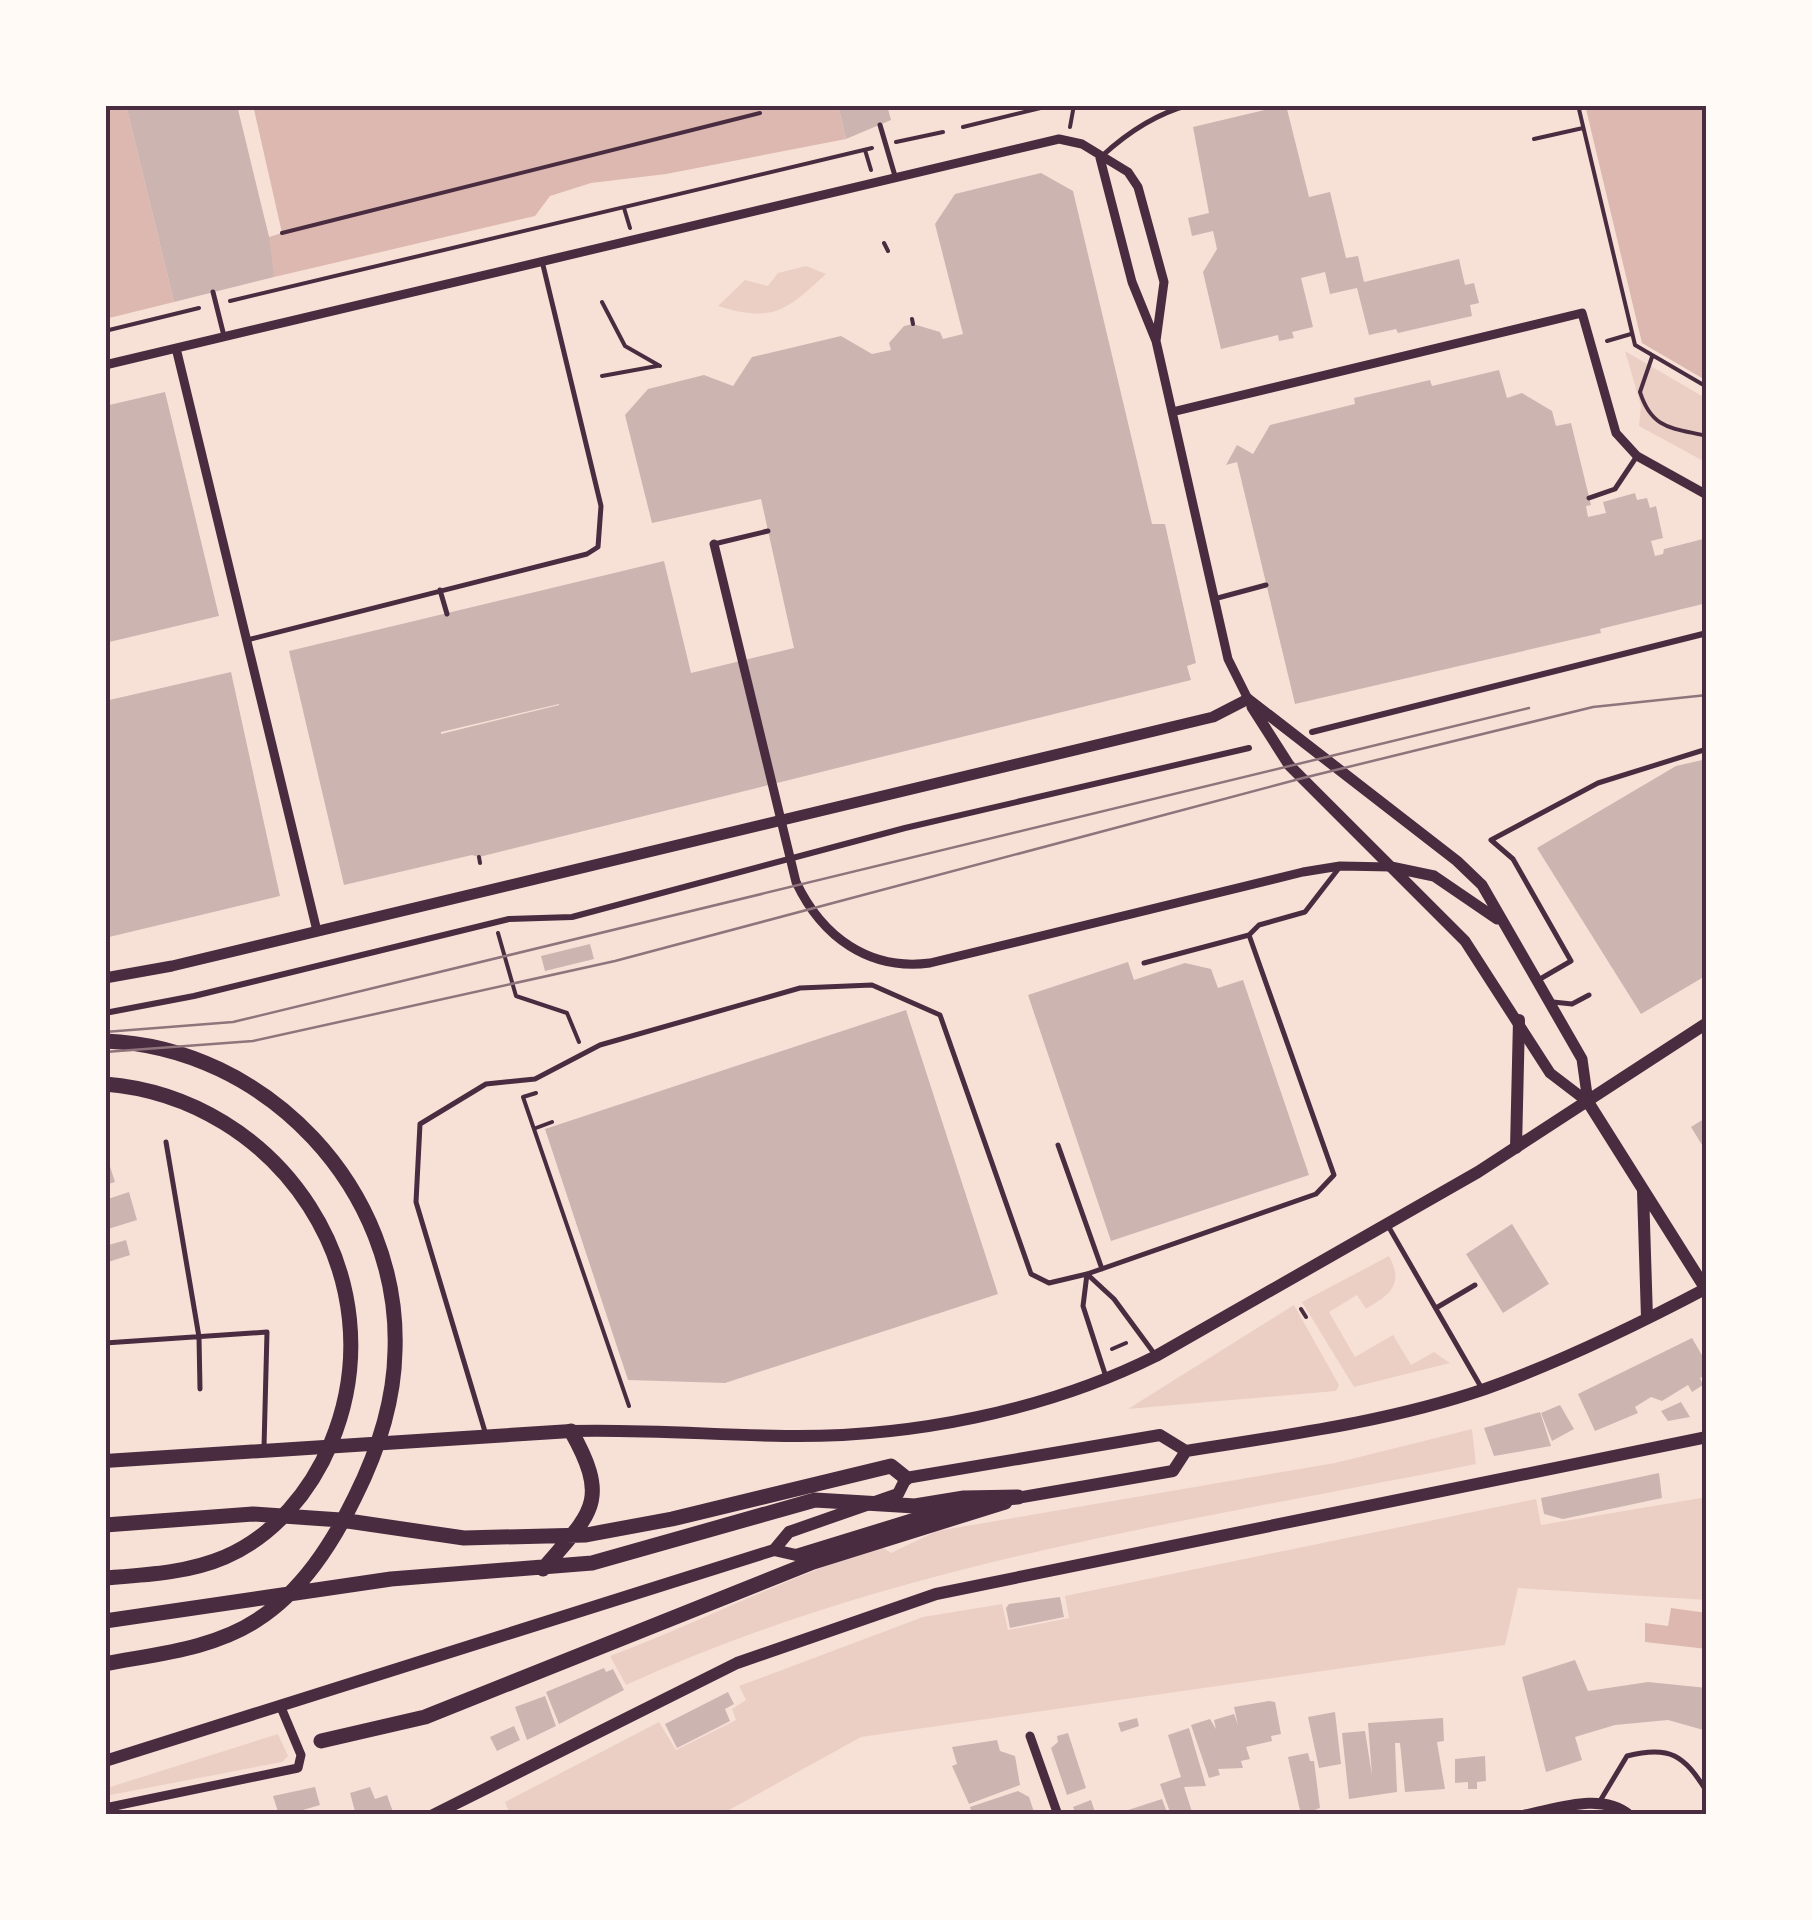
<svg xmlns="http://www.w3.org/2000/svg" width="1812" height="1920" font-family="'Fira Sans',sans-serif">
  <rect width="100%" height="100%" fill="#f7e1d7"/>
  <path fill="#ebcfc5" d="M806 266 826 274C786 311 773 323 718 306L745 280 768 286 778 273Z
    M1625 351 1707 399V463L1639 426 1641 406Z
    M1389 1256C1404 1284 1391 1294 1366 1309L1357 1295 1329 1312 1355 1357 1393 1335 1411 1365 1434 1352 1450 1363 1354 1387 1302 1302Z
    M1294 1305 1339 1385 1336 1391 1128 1409Z
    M1472 1429 1476 1464C1188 1522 894 1562 626 1685L610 1656C702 1622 789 1575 882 1547L891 1553 937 1531 1335 1463Z
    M1707 1497V1600L1518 1588 1505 1645 861 1737 720 1815H510L505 1802 659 1722 676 1750 736 1720 732 1709 746 1700 739 1686 923 1617 1002 1604 1008 1630 1069 1618 1065 1596 1536 1499 1541 1525Z
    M278 1734 288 1756 282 1762 110 1795 107 1788Z"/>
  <path fill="#dcb8b0" d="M105 105H126L174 302 105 319Z
    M232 105H838L846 139 666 174 591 183 550 196 535 216 274 277Z
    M1585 105H1707V381L1642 343Z
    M1671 1608 1707 1613V1649L1645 1642V1623L1668 1626Z"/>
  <path fill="#f7e1d7" d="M235 105H253L282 233 269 237Z"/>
  <path fill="#ccb4b1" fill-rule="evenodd" d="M126 105H237L269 237 274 277 174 302Z
    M838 105H887L891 120 846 139Z
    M1286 105 1309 197 1330 192 1346 258 1358 256 1364 282 1459 259 1465 285 1474 283 1479 303 1470 305 1472 316 1398 333 1396 329 1369 335 1357 288 1330 294 1325 272 1301 278 1313 327 1292 332 1294 338 1279 341 1278 335 1221 349 1203 272 1217 249 1213 231 1192 236 1188 218 1209 213 1193 127Z
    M1041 173 1073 191 1152 524H1165L1196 663 1187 666 1191 680 479 857 472 855 344 885 289 651 664 561 691 673 794 648 761 499 652 523 625 415 648 389 704 375 733 386 752 357 841 336 872 354 891 350 889 343 904 326 913 324 940 332 943 339 963 334 935 224 955 194ZM559 704V705L441 734V732Z
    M1499 370 1507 398 1522 393 1552 411 1556 426 1571 423 1591 505 1586 506 1588 517 1606 513 1603 502 1635 493 1637 500 1647 498 1650 508 1656 506 1663 538 1651 541 1655 556 1663 554 1664 549 1707 538V603L1600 629 1601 633 1295 704 1237 462 1226 465 1237 445 1253 454 1270 425 1355 404 1354 398 1430 380 1432 386Z
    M165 392 219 616 105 643V406Z
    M231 672 280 896 105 938V701Z
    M1707 759V975L1641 1014 1537 848 1676 766Z
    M590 944 594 959 545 971 541 956Z
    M1128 962 1134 980 1185 963 1211 969 1218 988 1243 980 1309 1175 1111 1241 1028 995Z
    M906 1010 998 1294 725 1383 628 1380 545 1129Z
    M1707 1117V1153L1691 1127Z
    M105 1151 115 1182 105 1185Z
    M129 1192 137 1220 105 1230V1200Z
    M1512 1224 1549 1284 1503 1313 1466 1254Z
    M126 1240 130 1255 105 1263V1246Z
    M1692 1338 1707 1364V1374L1700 1378 1703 1385 1692 1392 1688 1385 1662 1401 1651 1397 1635 1407 1638 1413 1595 1431 1578 1394Z
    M1681 1402 1690 1417 1668 1421 1661 1411Z
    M1560 1405 1574 1429 1552 1441 1541 1413Z
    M1540 1412 1551 1446 1494 1456 1484 1428Z
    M1659 1473 1662 1498 1563 1519 1544 1514 1541 1498Z
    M1060 1597 1064 1617 1010 1628 1006 1608 1009 1604Z
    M1575 1660 1588 1691 1648 1682 1707 1688V1731L1668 1720 1615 1725 1575 1737 1582 1760 1546 1772 1522 1677Z
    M604 1668 606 1672 613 1669 624 1690 559 1724 546 1692Z
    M728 1692 734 1704 725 1709 730 1721 677 1748 665 1724Z
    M545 1696 556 1726 527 1740 515 1707Z
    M1269 1701 1275 1702 1281 1734 1271 1736 1272 1741 1246 1747 1250 1759 1241 1761 1243 1768 1218 1769 1220 1775 1209 1778 1191 1725 1210 1719 1216 1729 1214 1720 1234 1714 1238 1725 1234 1707Z
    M1335 1712 1341 1764 1319 1768 1308 1717Z
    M1137 1718 1139 1726 1121 1732 1118 1723Z
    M1443 1718 1444 1741 1437 1742 1445 1789 1405 1792 1400 1743H1395L1397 1792 1349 1799 1342 1733 1365 1731 1372 1776 1368 1723Z
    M514 1726 520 1740 497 1751 490 1737Z
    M1189 1728 1206 1786 1184 1787 1193 1815H1171L1160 1784 1181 1777 1168 1735Z
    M1068 1733 1086 1788 1067 1795 1051 1748 1058 1742 1057 1736Z
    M997 1740 1000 1751 1015 1756 1020 1785 969 1804 952 1766 957 1764 952 1747Z
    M1308 1753 1310 1761H1314L1320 1808 1301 1815 1288 1757Z
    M1485 1756 1486 1781 1477 1782V1789H1468V1782L1455 1783V1759Z
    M315 1787 320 1805 303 1810 304 1815H279L273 1796Z
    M370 1787 375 1799 387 1795 393 1812 356 1815 350 1793Z
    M1018 1791 1029 1797 1035 1815H972L970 1807Z
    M1162 1799 1168 1815H1123L1122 1812Z
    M1091 1800 1096 1815H1076L1073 1807Z"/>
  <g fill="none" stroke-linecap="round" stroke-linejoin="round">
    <path stroke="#4a2c40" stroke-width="4" d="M1578 105 1635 345 1707 387
      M253 108 265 105
      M963 127 1053 105
      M1070 127 1074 105
      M1534 139 1583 128
      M896 142 943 132
      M865 150 871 170
      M624 208 630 228
      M282 233 760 113
      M884 243 888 251
      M230 301 872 148
      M602 302 625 346 660 366
      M912 319 913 324
      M105 331 199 308
      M1607 341 1631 334
      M1652 357 1640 392C1652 430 1673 428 1707 436
      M602 376 657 366
      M479 857 480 863
      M498 933 516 996 567 1013 579 1042
      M536 1093 523 1097 629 1406
      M536 1128 552 1122
      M1301 1309 1306 1317
      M1112 1349 1126 1343"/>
    <path stroke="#4a2c40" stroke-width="5" d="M880 125 895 176
      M1102 156C1127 133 1155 114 1189 105
      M213 292 224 336
      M1589 498 1615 489 1637 456
      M714 544 768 531
      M440 590 447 614
      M1214 599 1266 585
      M247 640 587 554 598 547 601 506 542 261
      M1249 935 1259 925 1305 912 1339 868
      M1540 979 1571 961 1513 859 1491 840 1598 783 1707 749
      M1553 1002 1572 1004 1589 995
      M166 1142 199 1337 200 1389
      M1058 1145 1102 1269
      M1387 1224 1481 1387
      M1087 1274 1083 1306 1106 1377
      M1087 1274 1114 1299 1156 1356
      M1436 1308 1475 1285
      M105 1343 267 1332 264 1447
      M486 1435 416 1202 420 1124 486 1084 535 1079 600 1045 800 988 872 985 940 1015 1031 1274 1049 1283 1087 1274 1316 1194 1334 1175 1249 935 1144 963
      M1600 1801 1627 1756C1670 1745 1684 1755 1707 1792"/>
    <path stroke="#4a2c40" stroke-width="6" d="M1312 732 1707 633
      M105 1013 194 996 509 919 572 917 905 828 1249 748"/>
    <path stroke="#4a2c40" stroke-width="9" d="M1100 158 1132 282 1156 341 1228 659 1248 699
      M176 348 317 931
      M105 365 1059 139 1082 144 1128 172 1138 187 1164 282 1156 341
      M1172 412 1582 313 1616 433 1637 456 1707 495
      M714 544 796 882C822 937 869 971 930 963L1303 872 1340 866 1391 867
      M1030 1736 1058 1815
      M105 1808 298 1768 301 1755 280 1705"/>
    <path stroke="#4a2c40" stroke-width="11" d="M1248 699 1457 861 1482 885 1582 1059 1588 1102
      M1252 707 1289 765 1465 941 1550 1073 1588 1102
      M1391 867 1434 876 1497 919
      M105 978 172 966 1213 717 1248 699
      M1525 1815C1557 1809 1601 1792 1629 1815"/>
    <path stroke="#4a2c40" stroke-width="12" d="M1588 1102 1707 1291
      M1516 1148 1519 1020
      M1643 1191 1647 1318
      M571 1431C643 1429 714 1435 785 1436 909 1438 1046 1411 1156 1356L1478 1172 1707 1023
      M1011 1499 1173 1471 1186 1451
      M774 1550 789 1532 898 1494 906 1478 1160 1435 1186 1451C1286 1435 1388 1422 1485 1389 1561 1362 1635 1326 1707 1288
      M105 1761 774 1550 796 1555 926 1515 972 1506
      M433 1815 737 1663 936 1594 1707 1437"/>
    <path stroke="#4a2c40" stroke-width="14" d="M105 1461 571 1431"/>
    <path stroke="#4a2c40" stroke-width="15" d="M105 1041C267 1047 401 1190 395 1351 394 1403 378 1451 355 1497 332 1544 302 1591 257 1620 213 1649 156 1654 105 1664
      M105 1084C280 1098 400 1277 331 1443 311 1491 274 1536 225 1557 188 1573 145 1575 105 1578
      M105 1525 253 1514 341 1520 464 1538 586 1535 672 1519 891 1466 906 1478
      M543 1569C591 1513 611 1502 571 1431
      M105 1621 391 1579 592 1563 815 1500 915 1506 964 1498 1018 1497
      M321 1741 425 1717 813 1562 1005 1502"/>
    <path stroke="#8f747c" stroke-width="2.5" d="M105 1032 233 1022 1529 708
      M105 1052 253 1041 615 961 1303 778 1593 707 1707 695"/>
  </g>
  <rect width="1812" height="1920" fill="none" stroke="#fffaf5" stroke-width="215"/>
  <rect x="108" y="108" width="1596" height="1704" fill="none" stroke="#4a2c40" stroke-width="4"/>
</svg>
